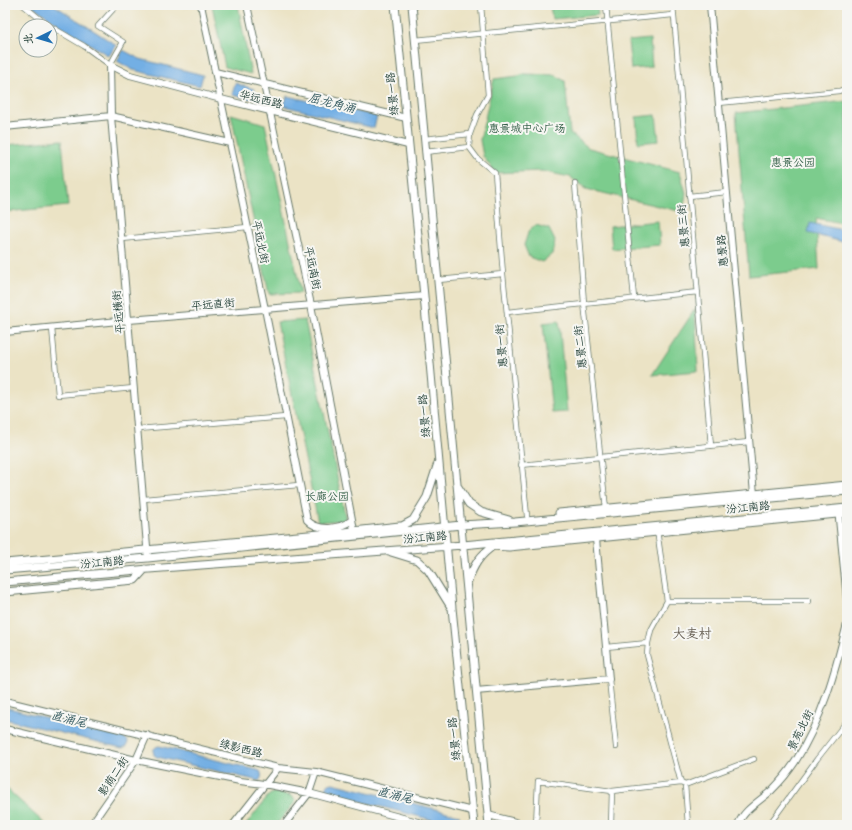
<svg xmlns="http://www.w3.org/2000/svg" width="852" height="830" font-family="Pangolin,'LXGW WenKai TC',sans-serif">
  <rect width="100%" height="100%" fill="#f6f6f2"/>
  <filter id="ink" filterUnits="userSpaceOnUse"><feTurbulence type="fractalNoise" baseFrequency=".025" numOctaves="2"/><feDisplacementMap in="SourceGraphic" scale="8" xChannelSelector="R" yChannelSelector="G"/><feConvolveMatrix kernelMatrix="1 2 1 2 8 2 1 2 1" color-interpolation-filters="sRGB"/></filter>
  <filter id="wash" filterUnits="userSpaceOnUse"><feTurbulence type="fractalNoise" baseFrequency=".012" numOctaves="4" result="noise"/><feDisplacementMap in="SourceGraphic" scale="16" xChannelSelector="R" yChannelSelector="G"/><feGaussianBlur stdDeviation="0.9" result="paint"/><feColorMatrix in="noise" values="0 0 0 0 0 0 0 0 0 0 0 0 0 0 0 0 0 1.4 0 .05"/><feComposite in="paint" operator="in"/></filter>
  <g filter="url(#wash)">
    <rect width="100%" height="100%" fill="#ebe3c5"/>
    <path fill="#7ccc8d" stroke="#4e8460" d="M212 5H238L251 74 225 67Z
      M550 5H597L598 15 552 19Z
      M650 39 652 67 631 69 628 41Z
      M524 74 555 75 565 81 570 133 589 148 680 172 686 193 683 212 582 188H586L570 177 541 171 495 173 483 156 480 140 494 79 518 76Z
      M847 101V224L816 218 819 269 749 276 736 113Z
      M231 114 265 124 301 293 269 294Z
      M656 115 659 141 638 143 636 117Z
      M62 140 68 206 5 212V145Z
      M658 221 660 245 612 249 610 226Z
      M536 225 549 229 555 241 552 254 542 262 529 257 524 245 529 230Z
      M695 309 698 371 652 375Z
      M305 320 346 520 318 522 277 322Z
      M559 321 567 412 552 413 543 323Z
      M5 787 46 825H5Z
      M274 792 292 796 296 801 276 825H246L268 796Z"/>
    <path fill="#73afe4" stroke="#49768c" d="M31 5H54L116 45 109 56 61 26Z
      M123 50 140 59 203 75 200 86 133 70 117 61Z
      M235 83 254 89 251 99 232 95Z
      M287 96 377 116 374 128 284 106Z
      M810 223 847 231V243L808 233Z
      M5 707 125 738 128 741 127 746 122 748 5 719Z
      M159 746 257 770 260 771C262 775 262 777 259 781L157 757 154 755 153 750 156 747Z
      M333 783 459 815 460 825H452L328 793 326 787 329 784Z"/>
  </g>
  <g filter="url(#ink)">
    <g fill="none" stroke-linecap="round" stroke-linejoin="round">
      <defs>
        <path id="minor" d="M23 5 45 23 84 46 110 65 123 42 98 26 117 5
          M481 5 488 95 477 115 470 134 469 147 478 159 495 173 503 274 527 516
          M606 5 634 298
          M673 5 711 446
          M415 40 673 15
          M719 103 839 91 847 88
          M424 139 470 134
          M425 152 469 147
          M575 183 584 303 606 509
          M689 196 727 192
          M122 239 248 227
          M438 280 503 274
          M507 312 698 292
          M52 328 58 395 134 388
          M138 429 286 417
          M521 465 749 442
          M144 499 299 485
          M657 530 667 601 651 630 648 643 647 655 681 783
          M667 601H809
          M606 647 648 643
          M609 679 616 747
          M685 785 688 825
          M536 825 538 781 612 791 681 783 685 785 754 759
          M611 825 612 791
          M772 825 771 822 817 759 847 721
          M847 825V824"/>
        <path id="tertiary" d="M201 5 265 309 307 520C318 532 340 529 352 520
          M247 5 311 305 355 535
          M710 5 754 494
          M215 72 406 118
          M5 127 111 116 230 143
          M5 332 129 320 424 296
          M838 509 847 599
          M148 558 111 116 110 65 130 75 221 99 408 145
          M476 691 609 679 596 539
          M5 701 278 768 316 772 472 811
          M5 729 136 760 240 781 264 784 309 793 429 825
          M488 815 527 825
          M91 825 136 760 147 735
          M233 825 278 768
          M284 825 309 793 316 772
          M738 825C743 810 760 801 772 790 780 782 789 771 795 762 822 720 835 672 847 624"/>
        <path id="secondary" d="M395 5 424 296 452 608 474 825
          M412 5 489 825
          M458 487 469 504 481 512 509 520
          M559 513 847 485
          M393 531 413 520 427 497 438 463
          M344 532 400 526
          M492 546 509 547 847 513
          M391 552 417 560 428 570 451 607
          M5 563 341 532 351 535
          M5 570 148 558 461 525 515 522 847 491
          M5 582 149 569 463 545 847 508
          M467 583C474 565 479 555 496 544
          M5 592 135 580 145 569"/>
      </defs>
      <use href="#minor" stroke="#667767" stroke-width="6"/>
      <use href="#tertiary" stroke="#667767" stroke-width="8"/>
      <use href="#secondary" stroke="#667767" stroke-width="9"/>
      <use href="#minor" stroke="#fff" stroke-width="4.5"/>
      <use href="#tertiary" stroke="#fff" stroke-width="6"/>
      <use href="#secondary" stroke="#fff" stroke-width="7"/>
    </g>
  </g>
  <g text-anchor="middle" stroke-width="4" stroke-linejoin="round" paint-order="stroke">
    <g font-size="11" fill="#1f3d34" stroke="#f6f6f2">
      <text transform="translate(392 94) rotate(-96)" y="4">绿景一路</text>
      <text transform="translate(261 99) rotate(14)" y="4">华远西路</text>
      <text transform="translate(683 226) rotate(-95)" y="4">惠景三街</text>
      <text transform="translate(261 242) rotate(78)" y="4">平远北街</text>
      <text transform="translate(722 251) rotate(-95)" y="4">惠景路</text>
      <text transform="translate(313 268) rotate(78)" y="4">平远南街</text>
      <text transform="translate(213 304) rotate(-5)" y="4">平远直街</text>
      <text transform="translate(118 312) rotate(-95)" y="4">平远横街</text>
      <text transform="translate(501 346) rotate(-95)" y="4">惠景一街</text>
      <text transform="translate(580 347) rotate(-96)" y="4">惠景二街</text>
      <text transform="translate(424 416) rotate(-95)" y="4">绿景一路</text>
      <text transform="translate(748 507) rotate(-5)" y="4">汾江南路</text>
      <text transform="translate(425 537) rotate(-5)" y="4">汾江南路</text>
      <text transform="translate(102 562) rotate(-5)" y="4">汾江南路</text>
      <text transform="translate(800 730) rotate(-64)" y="4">景苑北街</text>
      <text transform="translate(454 739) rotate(-96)" y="4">绿景一路</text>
      <text transform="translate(241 748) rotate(14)" y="4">绿影西路</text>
      <text transform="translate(113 776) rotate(-56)" y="4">影荫二街</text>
    </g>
    <g font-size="11" fill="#36614a" stroke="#f6f6f2">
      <text x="527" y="132">惠景城中心广场</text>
      <text x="793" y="166">惠景公园</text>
      <text x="327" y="500">长廊公园</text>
    </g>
    <g font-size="12" font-style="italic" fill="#345a60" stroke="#f6f6f2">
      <text transform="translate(332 103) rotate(14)" y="4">屈龙角涌</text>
      <text transform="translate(69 719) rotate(14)" y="4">直涌尾</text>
      <text transform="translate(395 795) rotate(14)" y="4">直涌尾</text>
    </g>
    <g font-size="13" fill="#696257" stroke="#f6f6f2">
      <text x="692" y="638">大麦村</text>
    </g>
  </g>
  <rect width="852" height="830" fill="none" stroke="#f6f6f2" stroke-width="20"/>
  <g transform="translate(38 38) rotate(265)"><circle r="19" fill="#f6f6f2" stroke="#a0aca6"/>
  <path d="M0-3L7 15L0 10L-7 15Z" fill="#1f6fb2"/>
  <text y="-6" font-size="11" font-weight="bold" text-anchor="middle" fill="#1f3d34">北</text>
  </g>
</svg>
